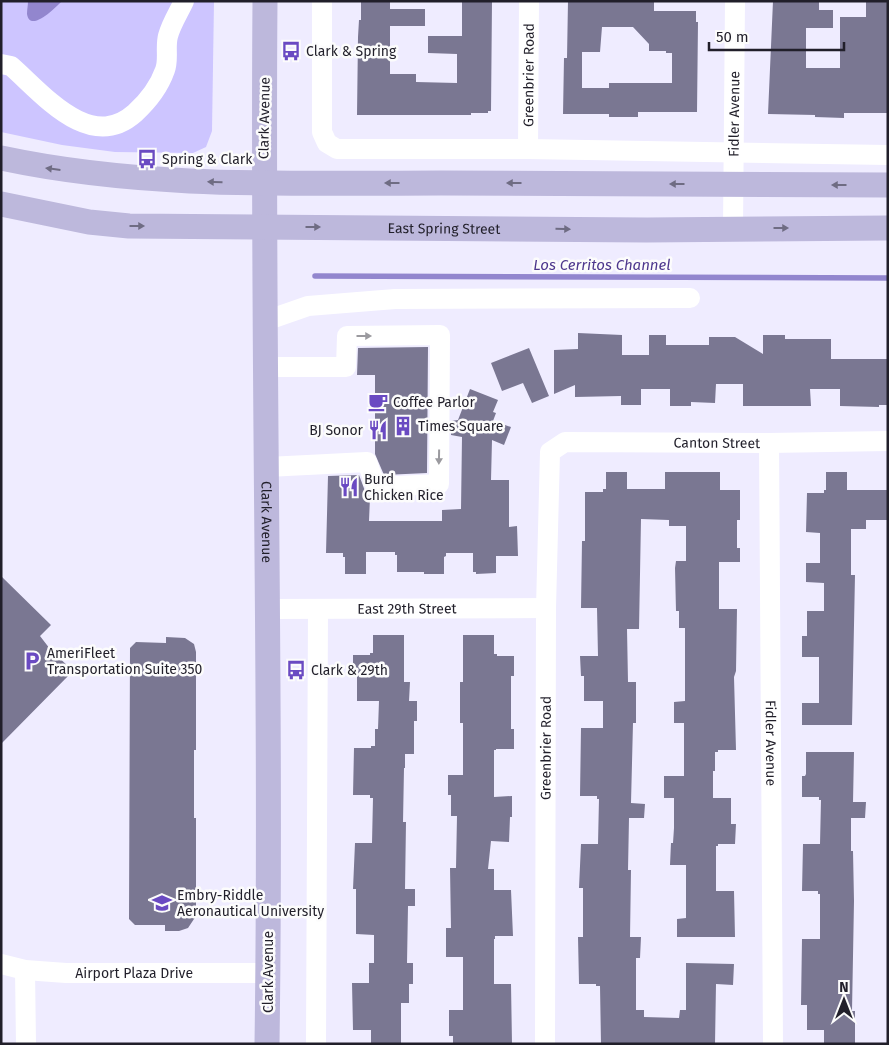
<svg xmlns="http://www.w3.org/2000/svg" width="889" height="1045" font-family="'Fira Sans',sans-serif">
  <rect width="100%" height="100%" fill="#efecff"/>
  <path fill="#cdc5ff" d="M1 1H214L212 131 206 147 193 153 115 152 62 145 1 132Z"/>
  <path fill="#9286ce" d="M28 1H62C57 6 30 34 27 14 27 10 28 5 28 1Z"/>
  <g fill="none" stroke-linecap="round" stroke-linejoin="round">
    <path stroke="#9286ce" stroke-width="5.5" d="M315 276 888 278"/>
  </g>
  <path fill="#7a7792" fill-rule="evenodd" d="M361 1H390V9H425V26H390V74H416V82L457 83V54L428 53V36H462V1H492L491 111H488V113H471V115H357L358 37 359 20H361Z
    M568 1H654V11H696V22H698L697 112H638V117H609V114H563L564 58H567ZM602 27H633L649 44V51H666V53H672V83H609V88H582V52H600Z
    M773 1H819V10H833V28H806V68H840V17H866V1H888V113H844V118L815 117V115L768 114Z
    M578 333 622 335V355H649V335H666V345H709V337H735L763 354V335H785V339H831V359H888V405H879V407L840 406V389H810L811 406H743V384H716L715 403 691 402V406H670V389H641V405H621V396L575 397V385L554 394V350L578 349Z
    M428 347 427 473 384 475 375 454V375H357L358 348Z
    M529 348 549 396 532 403 523 383 502 391 491 363Z
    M470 389 498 400 493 412 496 413 493 421 511 427 504 445 492 440 491 480H509V527L517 526 518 556H496V573L476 574V572H473V553H446V556L444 557V574H424V572H397V555H395V552H366V574H345V557H343V553H326L328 476 359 475 365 491 370 497 369 521H442V510L461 509 462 437 451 435V421L458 420Z
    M606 472H627V489H665V472H720V490H740V520H737V548H740V562H719V609H737L736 671 734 677 736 750H718V752H715V771H713V798H731V824H736L735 844H718V846H716V891H734L735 937H677V919L686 918V865H670L671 843H673L674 828V798H664V776H684V723H674V702L685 701V628H679V611H676L675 568 676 561H686V526H669V520L641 519 639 629H627L628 682H636V723H633L631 803 645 804 644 818H629L628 870H631L630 937H641L640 958H636V1010H644V1017L679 1018 680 1010H686V963L734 964 733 985 716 984 715 1044H601L600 986H596V984H579L578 937H583V888H579L581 844H598L599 799H597V796H580L581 728H603V701H584V676H581L580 656H598L597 608H581L582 541H585V492H603V489H606Z
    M826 472H847V490H888V520H866V529H851V575H855L852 725H802V703H819V657H802V636H807V611H824V583L806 582V563H820V533L806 532 807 493H824V490H826Z
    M1 576 51 625 40 636 50 649 73 671 1 744Z
    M373 635H404V682H410L409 701H417V721H414V754H405V768H404L403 822H406L405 889H415V906H408L407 963H413V984H409V1003H401V1044H371V1030H353L352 983H369V963H374V935L356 934V889H353L355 843H372L373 798H370V795H353L354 748H371V746H375V729H378L379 701H357V676H353V655H370V653H373Z
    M463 635H494V654H497V656H514V676H511V729H514V749H496V750H494V797L512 796V817H510L509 842 491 841 488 869H494V890H511L513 936H495V939H494V984H511L512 1044H453V1036H449V1010H463V957H446V928H451L450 868H456L457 816H451V795H448V775H463V723H460V682H463Z
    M166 637 185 638 194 644 196 652V750H194V818H196V916L188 928 179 931H165V925H135L129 919 130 648 136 642 166 643Z
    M806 752H854L853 802H866L865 818H851V851H853L854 901 852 1011H855V1044H824V1030H807V1005H801L802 939H820V894H818V891H802L803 844H820L821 800H819V797H802V776H805L806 774Z"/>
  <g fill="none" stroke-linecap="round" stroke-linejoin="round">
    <g stroke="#fff" stroke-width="20">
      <path d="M322 1V132L327 143 337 149H528L888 155"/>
      <path d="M1 64 11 66C43 94 90 153 135 113 147 102 159 87 165 70 169 60 165 47 168 36 171 24 179 12 184 1"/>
      <path id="s1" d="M528 149 529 1"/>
      <path id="s2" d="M733 228 735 1"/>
      <path d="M265 321 308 306 395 299 690 298"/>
      <path d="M266 367H346L347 336 440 335 439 484 376 487 367 462 267 467"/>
      <path id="s3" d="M769 443 773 1044"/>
      <path id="s4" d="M268 609 546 608"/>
      <path id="s5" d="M1 964 25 970 66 973H268"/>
      <path d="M25 970 26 1044"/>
      <path d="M316 1044 318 610"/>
      <path id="s6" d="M545 1044 546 608 550 452 565 442 769 443 888 441"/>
    </g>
    <g stroke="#bdb8dc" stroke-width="25">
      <path id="s7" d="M265 1C262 349 272 696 267 1044"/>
      <path d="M1 158C146 189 294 183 441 183 590 183 739 185 888 185"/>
      <path id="s8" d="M1 204 89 222 129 226 647 230 888 228"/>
    </g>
  </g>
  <defs><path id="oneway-solid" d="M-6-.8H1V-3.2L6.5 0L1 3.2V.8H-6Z" transform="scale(1.25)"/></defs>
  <g fill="#6f6c83">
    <use href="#oneway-solid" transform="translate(53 169) rotate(-173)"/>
    <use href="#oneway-solid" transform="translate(215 182) rotate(-178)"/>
    <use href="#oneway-solid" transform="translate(392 183) rotate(180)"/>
    <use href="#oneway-solid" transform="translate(514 183) rotate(-180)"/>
    <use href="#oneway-solid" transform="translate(677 184) rotate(-180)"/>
    <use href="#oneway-solid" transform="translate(839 185) rotate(-180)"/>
    <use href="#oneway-solid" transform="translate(137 226)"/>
    <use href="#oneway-solid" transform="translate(313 227)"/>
    <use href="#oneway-solid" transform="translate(781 228)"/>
    <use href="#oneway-solid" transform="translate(563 229) rotate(1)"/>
  </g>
  <g fill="#9b9a9f">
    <use href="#oneway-solid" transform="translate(364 336)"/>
    <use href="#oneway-solid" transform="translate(439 457) rotate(91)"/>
  </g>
  <defs>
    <symbol id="bus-bare" viewBox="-9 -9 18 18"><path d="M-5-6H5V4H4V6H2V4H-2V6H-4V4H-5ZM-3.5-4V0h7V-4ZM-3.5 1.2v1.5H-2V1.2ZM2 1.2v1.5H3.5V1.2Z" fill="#6a4ac2" stroke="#fcfcfc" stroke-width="2.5" paint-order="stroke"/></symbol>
    <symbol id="cafe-bare" viewBox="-9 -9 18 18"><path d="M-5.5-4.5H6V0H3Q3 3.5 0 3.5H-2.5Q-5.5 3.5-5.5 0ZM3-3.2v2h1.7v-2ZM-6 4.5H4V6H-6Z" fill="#6a4ac2" stroke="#fcfcfc" stroke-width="2.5" paint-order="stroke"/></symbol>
    <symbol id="building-bare" viewBox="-9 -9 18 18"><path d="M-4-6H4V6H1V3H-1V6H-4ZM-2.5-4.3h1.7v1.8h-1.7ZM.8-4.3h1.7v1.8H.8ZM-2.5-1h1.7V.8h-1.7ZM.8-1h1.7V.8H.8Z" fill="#6a4ac2" stroke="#fcfcfc" stroke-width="2.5" paint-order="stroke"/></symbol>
    <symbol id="restaurant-bare" viewBox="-9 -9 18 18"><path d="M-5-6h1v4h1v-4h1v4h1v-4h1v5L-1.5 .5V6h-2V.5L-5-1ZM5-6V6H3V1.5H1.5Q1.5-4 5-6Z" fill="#6a4ac2" stroke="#fcfcfc" stroke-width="2.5" paint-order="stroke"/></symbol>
    <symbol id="parking-bare" viewBox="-9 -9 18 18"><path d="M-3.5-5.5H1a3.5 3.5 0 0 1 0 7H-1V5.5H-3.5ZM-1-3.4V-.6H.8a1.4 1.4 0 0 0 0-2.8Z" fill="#6a4ac2" stroke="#fcfcfc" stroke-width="2.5" paint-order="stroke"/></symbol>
    <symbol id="university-bare" viewBox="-9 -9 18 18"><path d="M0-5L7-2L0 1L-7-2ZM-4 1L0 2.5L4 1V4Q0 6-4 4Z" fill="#6a4ac2" stroke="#fcfcfc" stroke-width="2.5" paint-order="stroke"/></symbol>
  </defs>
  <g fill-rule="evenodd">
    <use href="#bus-bare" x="277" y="37" width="28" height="28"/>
    <use href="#bus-bare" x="133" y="145" width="28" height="28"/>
    <use href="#cafe-bare" x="364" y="388" width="28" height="28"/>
    <use href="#building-bare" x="389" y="412" width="28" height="28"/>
    <use href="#restaurant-bare" x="364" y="416" width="28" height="28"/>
    <use href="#restaurant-bare" x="335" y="473" width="28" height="28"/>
    <use href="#parking-bare" x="18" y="647" width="28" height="28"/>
    <use href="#bus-bare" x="282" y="656" width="28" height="28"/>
    <use href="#university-bare" x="148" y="889" width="28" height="28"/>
  </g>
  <g text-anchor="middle" stroke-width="5" stroke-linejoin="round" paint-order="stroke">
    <g font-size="14" fill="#211f2a" stroke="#fcfcfc" text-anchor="start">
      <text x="306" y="56">Clark &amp; Spring</text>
      <text x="162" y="164">Spring &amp; Clark</text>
      <text x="393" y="407">Coffee Parlor</text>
      <text x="418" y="431">Times Square</text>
      <text x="363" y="435" text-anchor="end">BJ Sonor</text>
      <text x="364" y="484">Burd<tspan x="364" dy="16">Chicken Rice</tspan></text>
      <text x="47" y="658">AmeriFleet<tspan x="47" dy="16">Transportation Suite 350</tspan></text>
      <text x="311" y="675">Clark &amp; 29th</text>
      <text x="177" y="900">Embry-Riddle<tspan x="177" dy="16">Aeronautical University</tspan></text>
    </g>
    <g font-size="14" fill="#211f2a" stroke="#fcfcfc">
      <text dy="5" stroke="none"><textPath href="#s1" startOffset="74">Greenbrier Road</textPath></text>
      <text dy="5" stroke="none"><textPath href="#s2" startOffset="114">Fidler Avenue</textPath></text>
      <text transform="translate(264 118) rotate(-89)" y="5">Clark Avenue</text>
      <text dy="5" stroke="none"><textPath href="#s8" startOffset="445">East Spring Street</textPath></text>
      <text dy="5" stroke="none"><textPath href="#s6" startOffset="762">Canton Street</textPath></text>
      <text dy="5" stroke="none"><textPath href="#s7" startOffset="521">Clark Avenue</textPath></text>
      <text dy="5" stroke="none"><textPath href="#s4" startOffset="139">East 29th Street</textPath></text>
      <text dy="5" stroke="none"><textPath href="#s3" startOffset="300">Fidler Avenue</textPath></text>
      <text dy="5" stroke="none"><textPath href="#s6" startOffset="296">Greenbrier Road</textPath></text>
      <text transform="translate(268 972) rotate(-90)" y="5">Clark Avenue</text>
      <text dy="5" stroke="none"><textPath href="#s5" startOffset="134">Airport Plaza Drive</textPath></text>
    </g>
    <g font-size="15" font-style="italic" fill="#4d378d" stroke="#fcfcfc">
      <text x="602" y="270">Los Cerritos Channel</text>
    </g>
  </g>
  <rect width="889" height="1045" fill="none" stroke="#211f2a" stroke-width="5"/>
  <g transform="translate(844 1000)" stroke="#fcfcfc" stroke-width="4" paint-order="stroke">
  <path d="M0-4L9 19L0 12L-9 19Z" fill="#211f2a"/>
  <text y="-8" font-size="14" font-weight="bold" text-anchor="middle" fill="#211f2a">N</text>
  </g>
  <path d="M709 42v8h135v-8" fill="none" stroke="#211f2a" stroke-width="2.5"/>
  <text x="716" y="42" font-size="15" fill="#211f2a" stroke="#fcfcfc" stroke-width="4" paint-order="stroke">50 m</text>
</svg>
